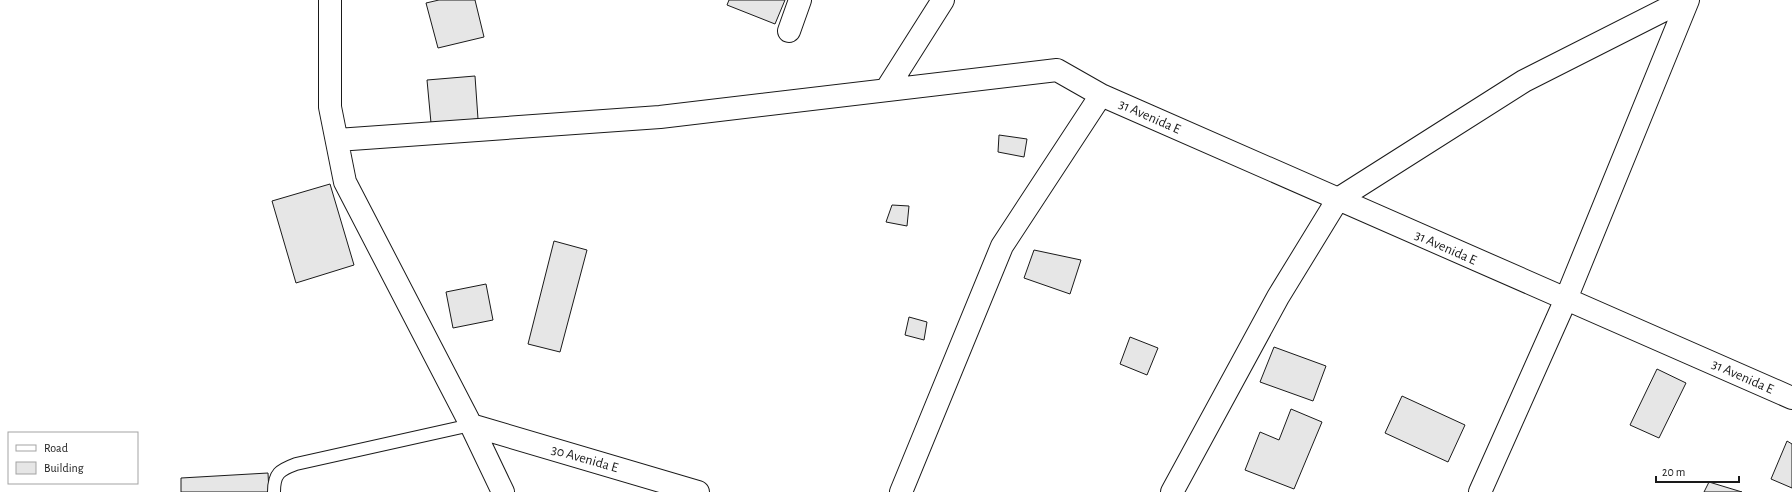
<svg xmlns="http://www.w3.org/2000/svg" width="1792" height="492" font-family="'Alegreya Sans',sans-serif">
  <rect width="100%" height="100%" fill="#fff"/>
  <path fill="#e6e6e6" stroke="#1a1a1a" d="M439 0H475L484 37 438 48 426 3Z
    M729 0H785L775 24 727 5Z
    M475 76 478 119 431 123 427 80Z
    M999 135 1027 139 1024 157 998 152Z
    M330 184 354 265 296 283 272 201Z
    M892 205 909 206 907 226 886 222Z
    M554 241 587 250 560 352 528 344Z
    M1034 250 1081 260 1070 294 1024 278Z
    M486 284 493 320 453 328 446 292Z
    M909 317 927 322 924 340 905 335Z
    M1130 337 1158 348 1147 375 1120 364Z
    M1274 347 1326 366 1313 401 1260 382Z
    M1657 369 1686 383 1659 438 1630 425Z
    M1402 396 1465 425 1448 462 1385 433Z
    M1291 409 1322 422 1294 489 1245 470 1260 432 1279 440Z
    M1787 441 1792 444V488L1771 479Z
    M268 473 269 492H181V478Z
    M1709 482 1742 492H1704Z"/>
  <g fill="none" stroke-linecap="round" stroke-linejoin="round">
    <defs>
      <path id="lane" d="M274 492C274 473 280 470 296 464L471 425"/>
      <path id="street" d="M330 0V107L345 182 471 425 503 492
        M789 31 800 0
        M886 90 943 0
        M1101 95 1792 398
        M337 140 660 117 1057 70 1101 95 1002 246 901 492
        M471 425 698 492
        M1172 492 1278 297 1338 199 1524 81 1684 0
        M1480 492 1566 299 1688 0"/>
    </defs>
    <use href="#lane" stroke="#1a1a1a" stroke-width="14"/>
    <use href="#street" stroke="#1a1a1a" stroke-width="24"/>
    <use href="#lane" stroke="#fff" stroke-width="12"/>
    <use href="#street" stroke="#fff" stroke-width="22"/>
  </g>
  <g text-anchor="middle" stroke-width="3" stroke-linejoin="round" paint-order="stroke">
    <g font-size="14" fill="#1a1a1a" stroke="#fff">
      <text transform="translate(1150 116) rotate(24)" y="5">31 Avenida E</text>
      <text transform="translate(1446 247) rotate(24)" y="5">31 Avenida E</text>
      <text transform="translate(1743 376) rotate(24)" y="5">31 Avenida E</text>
      <text transform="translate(585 458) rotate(16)" y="5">30 Avenida E</text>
    </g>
  </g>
  <rect x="8" y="432" width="130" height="52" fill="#ffffff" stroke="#a3a3a3"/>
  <rect x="16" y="445" width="20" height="6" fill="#ffffff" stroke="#a3a3a3"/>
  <text x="44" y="452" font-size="12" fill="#1a1a1a">Road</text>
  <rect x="16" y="462" width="20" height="12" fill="#e6e6e6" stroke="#a3a3a3"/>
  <text x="44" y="472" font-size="12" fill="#1a1a1a">Building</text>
  <path d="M1656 476v6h83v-6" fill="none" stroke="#1a1a1a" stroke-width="2"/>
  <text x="1662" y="476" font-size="12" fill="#1a1a1a" stroke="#ffffff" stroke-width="3" paint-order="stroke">20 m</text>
</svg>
